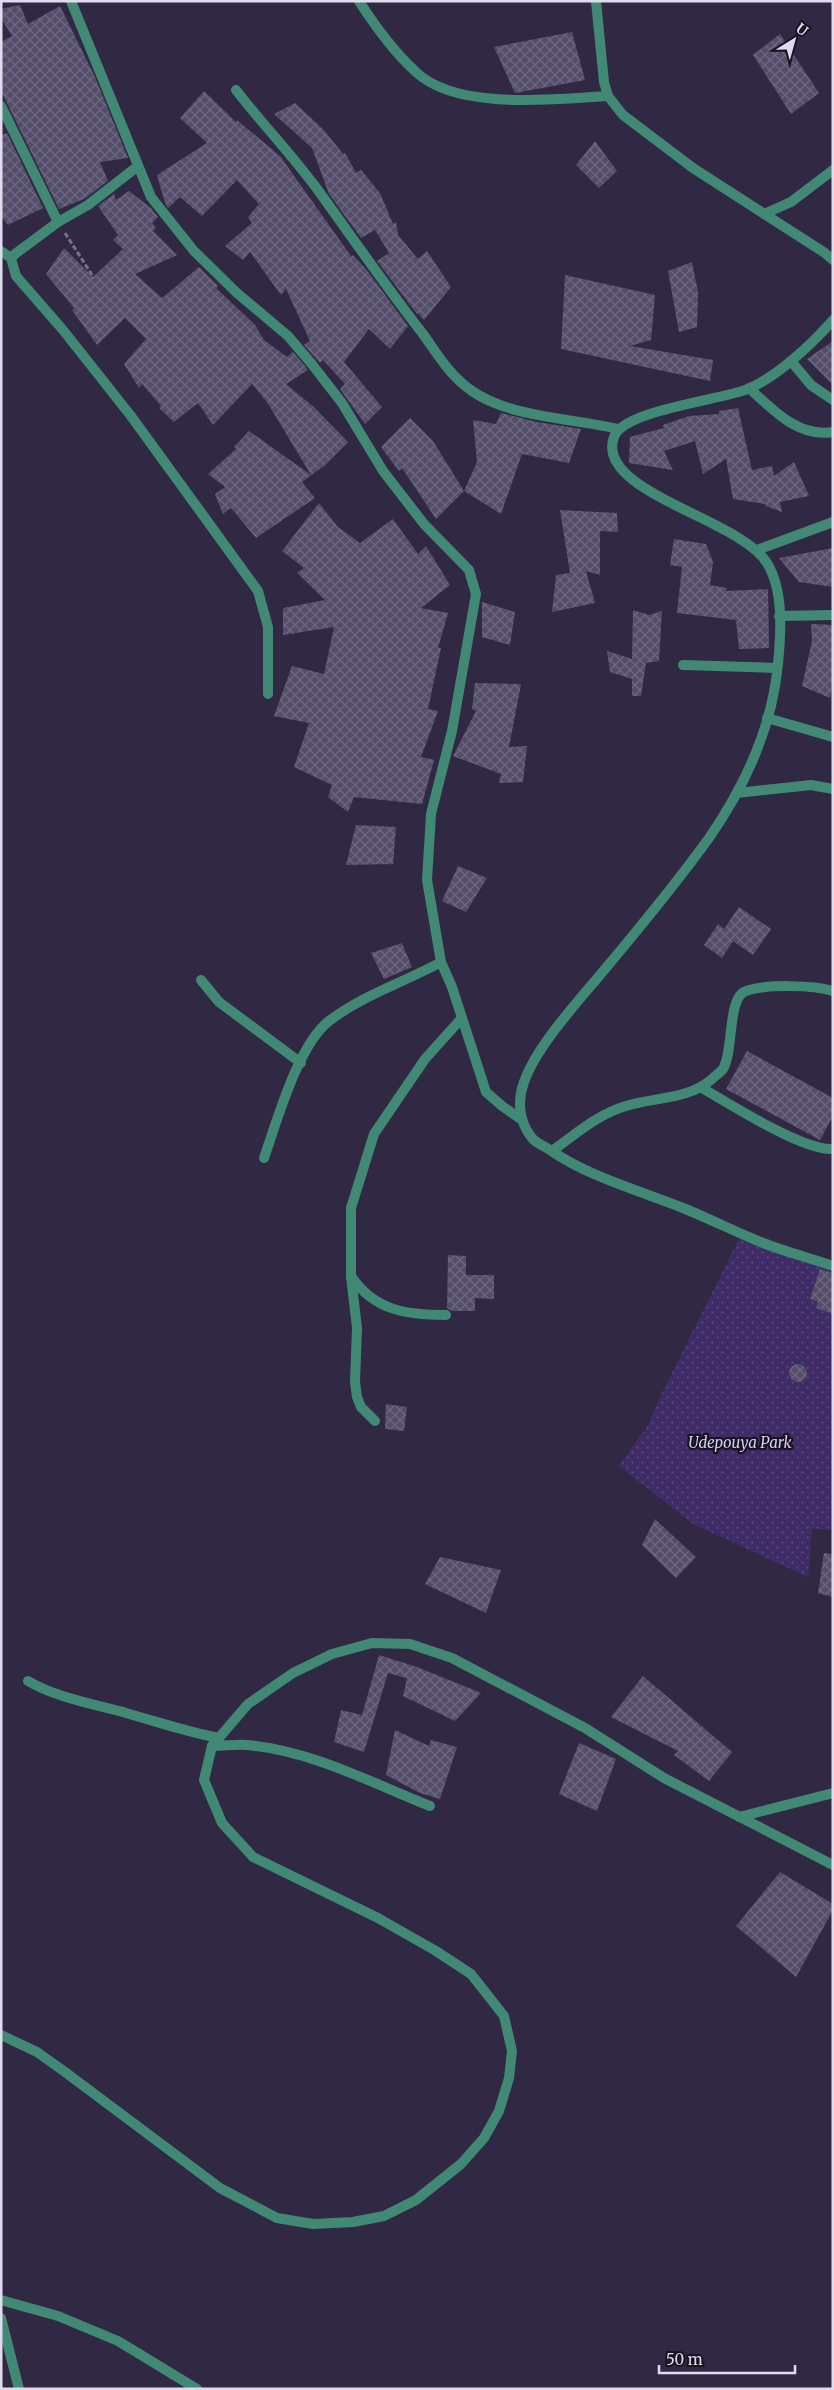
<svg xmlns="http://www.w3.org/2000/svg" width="834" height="2390" font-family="Merriweather,serif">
  <defs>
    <pattern id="park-dots" width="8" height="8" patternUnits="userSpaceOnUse" patternTransform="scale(1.25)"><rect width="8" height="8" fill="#3f2b66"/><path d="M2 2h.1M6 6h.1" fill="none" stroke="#5a497c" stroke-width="1.8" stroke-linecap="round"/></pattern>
    <pattern id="building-cross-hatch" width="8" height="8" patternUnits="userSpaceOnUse" patternTransform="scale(1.25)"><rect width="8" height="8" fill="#554e6b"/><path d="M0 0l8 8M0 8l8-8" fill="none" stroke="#6d6780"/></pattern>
  </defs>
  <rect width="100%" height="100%" fill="#312944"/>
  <path fill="url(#park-dots)" d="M745 1233 833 1262V1530L812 1529 808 1577 693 1524 619 1466 648 1425 661 1395 738 1241Z"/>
  <path fill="url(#building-cross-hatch)" d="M20 5 28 24 60 6 95 77 128 158 100 162 108 181 84 199 59 209 1 91V42L12 36 1 18V9Z
    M572 32 585 80 515 93 494 47Z
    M780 34 819 93 791 114 753 55Z
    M204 91 236 122 237 120 280 156 351 256 353 255 366 269 408 326 390 349 369 329 344 362 382 407 365 424 340 389 345 384 323 360 320 363 304 345 310 341 286 289 281 295 250 252 243 260 225 246 252 223 248 217 259 204 237 180 202 216 180 197 168 208 165 203 157 175 207 143 180 118Z
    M295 103 324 130 343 154 345 153 356 173 361 170 380 193 393 224 396 222 398 235 418 259 427 251 451 287 424 320 418 313 417 314 377 261 389 253 375 230 361 238 329 194 312 148 274 114Z
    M7 133 43 208 8 225 1 216V135Z
    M595 141 617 171 599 188 576 165Z
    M129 191 151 208 158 217 152 223 156 228 153 231 177 255 135 274 162 298 199 267 218 286 216 288 255 325 264 340 287 357 293 352 306 367 308 370 286 384 315 408 348 442 325 465 302 482 315 498 256 538 231 508 223 514 215 494 225 487 208 474 236 449 234 447 249 431 311 475 267 402 252 384 213 425 198 403 174 422 159 408 161 406 142 384 139 388 124 364 146 339 125 318 97 345 72 310 74 308 46 274 64 248 93 277 123 249 113 240 118 235 98 206 114 194 116 200Z
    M692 262 698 292 697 327 679 332 668 271Z
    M565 275 655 295 651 340 630 346 713 360 710 381 561 349Z
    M833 341V385L807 359Z
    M738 408 752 470 772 466 774 476 794 462 809 496 780 502 782 512 766 506 765 504 733 499 726 459 703 474 695 441 664 451 673 470 629 463 630 437 664 428 663 425 689 416 719 414V411Z
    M501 413 537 422 581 429 569 463 522 454 501 514 464 491 477 462 473 420 496 424Z
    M410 418 433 441 464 491 436 519 402 468 399 471 381 447Z
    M319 503 338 527 360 543 393 519 418 554 426 546 450 585 421 608 448 613 438 648H441L428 709 438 711 421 757 434 760 422 804 354 797 348 812 328 797 332 785 294 767 309 723 274 716 292 666 324 674 334 627 283 635V608L325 600 297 573 304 568 282 551Z
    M560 510 617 513 618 532 600 531V575L586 571 595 603 552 612 556 575 570 573Z
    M674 539 706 544 713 562 710 585 727 588 726 591 768 589 769 648 739 649 736 620 677 613 682 567 670 565Z
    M833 548V587L799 582 779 558Z
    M482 602 515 612 510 645 482 637Z
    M633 610 649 615 662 611 659 661 646 663 641 696H632V679L610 672 607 651 632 659Z
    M811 624 833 625V676L830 698 802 686 812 641Z
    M475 683 521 684 509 747 527 746 523 782 499 783 501 774 453 756 476 711 472 709Z
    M356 825 396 827 393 864 346 865Z
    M458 866 487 878 466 912 442 901Z
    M739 907 771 929 753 955 733 941 722 958 704 945 718 924 724 929Z
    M402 943 412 967 384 979 371 953Z
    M747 1051 833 1098V1116L820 1140 726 1089Z
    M448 1255 466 1256V1275H494V1299L475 1298V1311H452L447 1308Z
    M820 1269 833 1273V1314L816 1308 818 1302 810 1299Z
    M789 1373a9 9 0 1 1 18 0a9 9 0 1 1-18 0Z
    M386 1404 407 1407 404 1431 385 1429Z
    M655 1519 696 1557 676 1578 642 1545Z
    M824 1553 833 1554V1597L818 1593Z
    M440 1557 501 1570 486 1613 425 1584Z
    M379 1655 417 1667 481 1693 455 1721 403 1696 407 1678 388 1673 364 1752 334 1742 341 1710 362 1715Z
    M643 1676 732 1752 709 1781 674 1755 678 1751 611 1717Z
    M395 1730 429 1746 431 1740 457 1747 440 1799 420 1793 386 1775Z
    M579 1743 616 1759 597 1811 559 1794Z
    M780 1872 833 1904V1910L796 1977 736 1926Z"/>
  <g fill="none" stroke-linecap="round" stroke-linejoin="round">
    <path stroke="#79728a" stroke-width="3" stroke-dasharray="5 2.5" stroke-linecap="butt" d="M65 233 94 278"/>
    <path stroke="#418875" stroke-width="10" d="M71 1 151 197 194 251 237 293 288 336 311 363 342 403 383 471 424 524 469 570 476 594 452 731 431 814 427 880 441 962 452 987 486 1092 502 1106 522 1120
      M359 1C375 26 394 52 416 72 457 111 555 99 608 96
      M236 90C263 125 294 157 320 193 354 240 387 288 423 334 438 355 450 376 472 391 511 418 573 418 618 429
      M1 106 58 222
      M138 166 88 205 58 222 15 254 11 258 16 276 63 330 131 416 258 591 268 627V694
      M764 214 791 202 833 170
      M1 251 11 258
      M791 361 811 385 833 400
      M749 388C772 409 798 438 833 432
      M757 550 833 522
      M779 616 833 615
      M683 665 777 668
      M767 718 833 737
      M737 793 811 785 833 789
      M201 980 219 1002 301 1063
      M702 1088C730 1104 803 1151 833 1149
      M552 1151C576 1134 598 1114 626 1106 655 1097 688 1100 712 1079 715 1076 721 1072 723 1069 734 1051 727 997 746 991 766 984 813 985 833 991
      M264 1158C277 1121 298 1045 329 1021 363 995 405 982 441 962
      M351 1277 357 1328 355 1382 357 1397 361 1407 375 1421
      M446 1315C408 1315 374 1311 351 1276V1208L374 1134 425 1059 461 1019
      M28 1681C57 1698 94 1704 126 1713 158 1722 187 1732 219 1738
      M212 1746C224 1746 236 1744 247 1745 310 1750 372 1783 430 1806
      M1 2300 58 2316 118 2341 197 2389"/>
    <path stroke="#418875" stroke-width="10" d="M596 1 604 82 608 96 623 115 693 168 825 253 833 260
      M833 320C812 344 778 376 748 389 721 400 623 410 614 437 594 492 741 519 767 563 784 591 781 632 778 664 772 728 745 786 709 838 675 885 637 931 600 975 575 1005 537 1046 524 1082 517 1101 519 1122 532 1138 536 1143 544 1146 550 1150 589 1177 638 1190 683 1208 710 1219 736 1232 763 1243 786 1252 810 1258 833 1266
      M739 1817 833 1793
      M1 2035 37 2052 65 2072 220 2188 277 2218 313 2224 353 2222 384 2216 416 2200 461 2164 484 2138 499 2111 509 2078 512 2051 504 2016 471 1974 436 1951 378 1918 253 1857 222 1823 204 1780 212 1746 248 1704 293 1673 332 1654 372 1643 410 1644 452 1658 585 1728 664 1778 833 1865
      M1 2318 19 2389"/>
  </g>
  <g text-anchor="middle" stroke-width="4.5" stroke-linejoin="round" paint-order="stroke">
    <g font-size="15" font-style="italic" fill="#d7cdf7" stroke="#171420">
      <text x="740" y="1448">Udepouya Park</text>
    </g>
  </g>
  <rect width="834" height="2390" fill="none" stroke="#e0dcee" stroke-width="5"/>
  <g transform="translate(794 40) rotate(37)" stroke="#171420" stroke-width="4" paint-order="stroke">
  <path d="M0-4L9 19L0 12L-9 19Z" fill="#e0dcee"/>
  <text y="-8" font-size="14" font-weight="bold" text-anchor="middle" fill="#e0dcee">U</text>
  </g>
  <path d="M659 2365v8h136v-8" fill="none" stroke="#e0dcee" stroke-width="2.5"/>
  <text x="666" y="2365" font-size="15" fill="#e0dcee" stroke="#171420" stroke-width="4" paint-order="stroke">50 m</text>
</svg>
